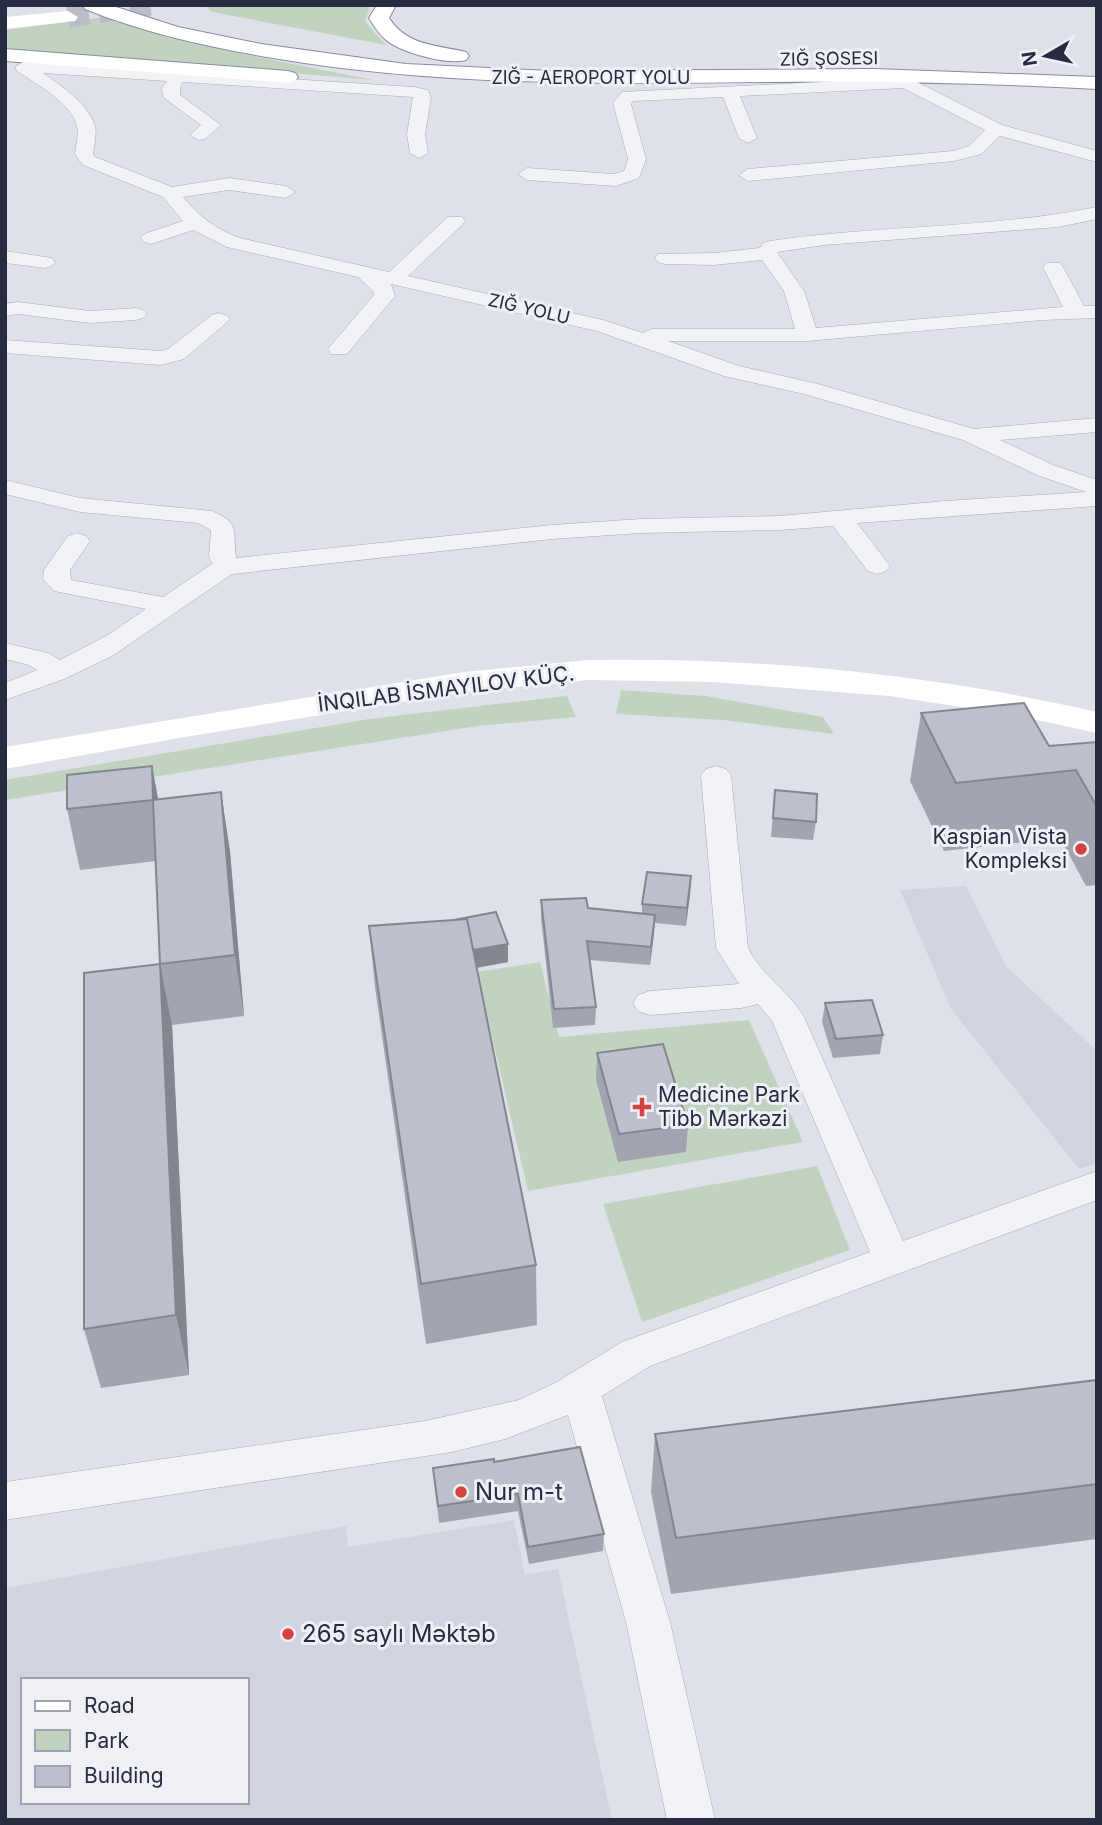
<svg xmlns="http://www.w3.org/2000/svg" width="1102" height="1825" font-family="Inter,sans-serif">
  <rect width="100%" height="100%" fill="#dfe1e9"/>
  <path fill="#d1d3de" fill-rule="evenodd" d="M966 886 1006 966 1097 1051V1163L1079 1169 951 1009 900 890Z
    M514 1520 525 1575 558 1569 612 1820H5V1588L346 1526 348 1547ZM23 1680H247V1802H23Z"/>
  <path fill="#c1d3c0" d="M204 5H370L365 22 386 45 212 12Z
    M106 17C193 46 283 62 373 80L5 49V30Z
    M621 690 706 696 823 717 834 734 723 720 616 714Z
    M567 696 576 717 478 726 5 800V780L369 719Z
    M540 962 559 1037 749 1020 803 1142 528 1191 477 972Z
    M817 1166 850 1250 642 1322 603 1204Z"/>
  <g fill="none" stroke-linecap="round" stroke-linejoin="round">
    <path stroke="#babdc7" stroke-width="21" stroke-dasharray="21 10" stroke-linecap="butt" d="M68 17 151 5"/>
    <defs>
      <path id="street" d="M23 62 176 72 184 66H196L198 70 196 73 414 87 428 90 431 98 425 134 428 153 419 158 410 153 407 134 413 97 183 82 180 88V95L221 125 205 139 199 140 190 135 201 125 163 97 162 88 167 81 43 73C61 86 88 103 95 126 97 134 94 145 93 154L95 157 172 187 229 178 286 186 295 192 286 198 229 190 183 197C200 217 215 229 240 238L389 272 448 217H462L465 221 462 225 408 276 603 320 643 333 652 329H795L784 291 762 260 714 265 665 264 658 262 655 258 658 254 714 253 760 248 763 243 770 241C878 225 990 229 1097 207V219L1058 227 824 245 777 252 804 291 816 328 1063 307 1043 267 1046 263H1060L1063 267 1084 306H1097V318L1042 320 807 341H668L739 366 818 384 974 429 1097 418V432L1000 440 1053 465 1097 480V506L857 523 890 566 886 571 877 574 868 571 833 526 780 530 641 533 552 539 232 574 112 656 64 679 5 700V683L37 670 29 665 5 659V643L48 653 60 660 108 635 146 609 54 591 43 579 44 570 68 536 77 533 86 536 90 541 70 570 71 580 163 597 212 564 209 556 211 530 198 523 80 512 5 494V480L80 498 212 511C242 524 232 532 236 558L552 525 641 519 780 516 945 501 1086 492 1037 475 963 440 804 394 724 376 597 331 391 284 395 296 347 354H331L328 349 374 295 373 291 358 277 227 247 193 230 151 244 144 242 141 238 144 234 183 221 163 197 83 165 75 154C76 145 79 135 77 126 71 102 36 84 17 71L15 67Z
        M909 71 917 76 915 81 1002 125 1097 151V162L1000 136 981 154 954 161 748 181 739 175 748 169 953 151 969 146 985 130 903 88 740 96 757 138 748 143 739 138 723 97 633 101 631 104 646 159 639 178 616 186 527 180 518 174 527 168 614 174 624 171 628 159 613 103 622 92 900 78 903 72Z
        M5 251 52 258 55 262 52 266 45 268 5 263Z
        M18 302 90 311 136 308 143 310 147 314 143 318 136 320 90 323 18 314 5 316V304Z
        M219 313 226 315 230 319 226 323 184 359 161 365 5 353V340L161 351 168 349 212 315Z
        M716 766 726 769 731 775 748 948C761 975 789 991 804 1017L903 1241 1097 1171V1200L650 1366 602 1396 670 1622 715 1820H667L626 1622 568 1415 505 1439 452 1452 5 1520V1482L425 1421 519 1400 557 1382 622 1342 870 1252 772 1021 758 1004 741 1008 650 1015 638 1011 633 1003 638 995 650 991 739 984 716 948 701 775 706 769Z"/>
      <path id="highway" d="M83 5H110L178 27 261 44 406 64 551 71 874 69 1097 77V89C988 83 879 81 769 82 605 84 442 86 279 59 213 48 147 34 85 9Z
        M377 5H396L389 18C407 46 437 45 466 52L469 56 466 60C447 65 402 53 386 40 379 34 374 26 369 18Z
        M5 49 288 71 295 73 298 77 295 81 288 83 5 61Z"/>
    </defs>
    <use href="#street" stroke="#a8abb7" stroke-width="1"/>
    <use href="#highway" stroke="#868ba0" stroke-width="2"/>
    <use href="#street" fill="#f2f3f7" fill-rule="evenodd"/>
    <path fill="#fff" fill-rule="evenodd" d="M68 11 78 17 75 21 5 29V17Z
      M589 660C759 657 931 674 1097 712V733L1014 715 889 696 713 682 589 680 464 692 185 737 5 769V747L464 672Z"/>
    <use href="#highway" fill="#fff" fill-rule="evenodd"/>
  </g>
  <path fill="#a2a4af" d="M921 713 1049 746 1097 742V885L1086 886 1060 838 944 851 910 781Z
    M152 766 158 799 221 792 230 852 244 1016 172 1025 189 1375 101 1388 84 1329 160 964 156 861 80 870 67 809Z
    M775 790 816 822 813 840 771 837Z
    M691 876 686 926 655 923 650 965 589 960 596 1007 595 1025 553 1028 541 918V900L588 908 642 913V904Z
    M369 926 508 944V962L477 968 536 1265 537 1325 426 1344 375 987Z
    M825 1003 883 1035 880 1054 833 1058 822 1022Z
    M597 1053 688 1125 686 1152 618 1162 596 1080Z
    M1097 1380V1539L671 1594 651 1492 655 1434Z
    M494 1462 604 1534 603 1551 529 1564 518 1511 439 1523 433 1468Z"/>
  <path fill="#84868f" d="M152 766 163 826 153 800Z
    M221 792 230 852 244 1016 235 955Z
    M691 876 690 895 686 926 687 908Z
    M655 915 654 933 650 965 651 947Z
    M508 944V962L463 970 462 952Z
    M160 964 172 1025 189 1375 176 1315Z"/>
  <path fill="#bcbfcc" stroke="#84868f" stroke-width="2" d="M1024 703 1049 746 1097 742V807L1076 770 956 783 921 713Z
    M152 766 153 800 67 809V775Z
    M775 790 817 794 816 822 773 818Z
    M221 792 235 955 160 964 153 800Z
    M647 872 691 876 687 908 642 904Z
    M586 898 588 908 655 915 651 947 587 941 596 1007 554 1009 541 900Z
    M496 912 508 944 473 950 467 919 454 920Z
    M467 919 536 1265 421 1284 369 926Z
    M160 964 176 1315 84 1329V973Z
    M872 1000 883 1035 836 1039 825 1003Z
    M663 1044 688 1125 619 1134 597 1053Z
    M1097 1380V1484L676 1538 655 1434Z
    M580 1447 604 1534 528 1547 518 1494 438 1506 433 1468 494 1459V1462Z"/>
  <g fill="#d4433e" stroke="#eef0f6" stroke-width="2.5">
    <circle cx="1081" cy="849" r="7"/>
    <path d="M638.5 1096.5h7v7h7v7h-7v7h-7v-7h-7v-7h7z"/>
    <circle cx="461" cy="1492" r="7"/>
    <circle cx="288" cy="1634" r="7"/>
  </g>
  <g text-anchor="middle" stroke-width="6" stroke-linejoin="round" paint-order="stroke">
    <g font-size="18" fill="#272c41" stroke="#eef0f6">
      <text transform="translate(829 59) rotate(-1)" y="6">ZIĞ ŞOSESI</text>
      <text x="591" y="84">ZIĞ - AEROPORT YOLU</text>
      <text transform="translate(529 309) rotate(13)" y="6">ZIĞ YOLU</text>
    </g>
    <g font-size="21" fill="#272c41" stroke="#eef0f6">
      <text transform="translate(446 689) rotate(-7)" y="7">İNQILAB İSMAYILOV KÜÇ.</text>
    </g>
    <g font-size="21" fill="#272c41" stroke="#eef0f6" text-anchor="end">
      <text x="1067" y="844">Kaspian Vista<tspan x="1067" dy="24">Kompleksi</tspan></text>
      <text x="658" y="1102" text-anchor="start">Medicine Park<tspan x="658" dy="24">Tibb Mərkəzi</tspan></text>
    </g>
    <g font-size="24" fill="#272c41" stroke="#eef0f6" text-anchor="start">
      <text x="475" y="1500">Nur m-t</text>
      <text x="302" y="1642">265 saylı Məktəb</text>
    </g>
  </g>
  <rect width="1102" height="1825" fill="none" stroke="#272c41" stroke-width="14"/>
  <rect x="21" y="1678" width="228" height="126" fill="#eef0f6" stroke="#9ea2ae" stroke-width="2"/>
  <rect x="35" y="1701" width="35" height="10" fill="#ffffff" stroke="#9ea2ae" stroke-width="2"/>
  <text x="84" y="1713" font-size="21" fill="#272c41">Road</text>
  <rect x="35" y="1730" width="35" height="21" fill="#c1d3c0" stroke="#9ea2ae" stroke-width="2"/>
  <text x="84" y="1748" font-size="21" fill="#272c41">Park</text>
  <rect x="35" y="1766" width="35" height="21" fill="#bcbfcc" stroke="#9ea2ae" stroke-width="2"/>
  <text x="84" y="1783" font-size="21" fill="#272c41">Building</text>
  <g transform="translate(1046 56) rotate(261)" stroke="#eef0f6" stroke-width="5" paint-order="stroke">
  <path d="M0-5L12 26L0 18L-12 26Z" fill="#272c41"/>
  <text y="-10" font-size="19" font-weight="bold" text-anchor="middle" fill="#272c41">N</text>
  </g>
</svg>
